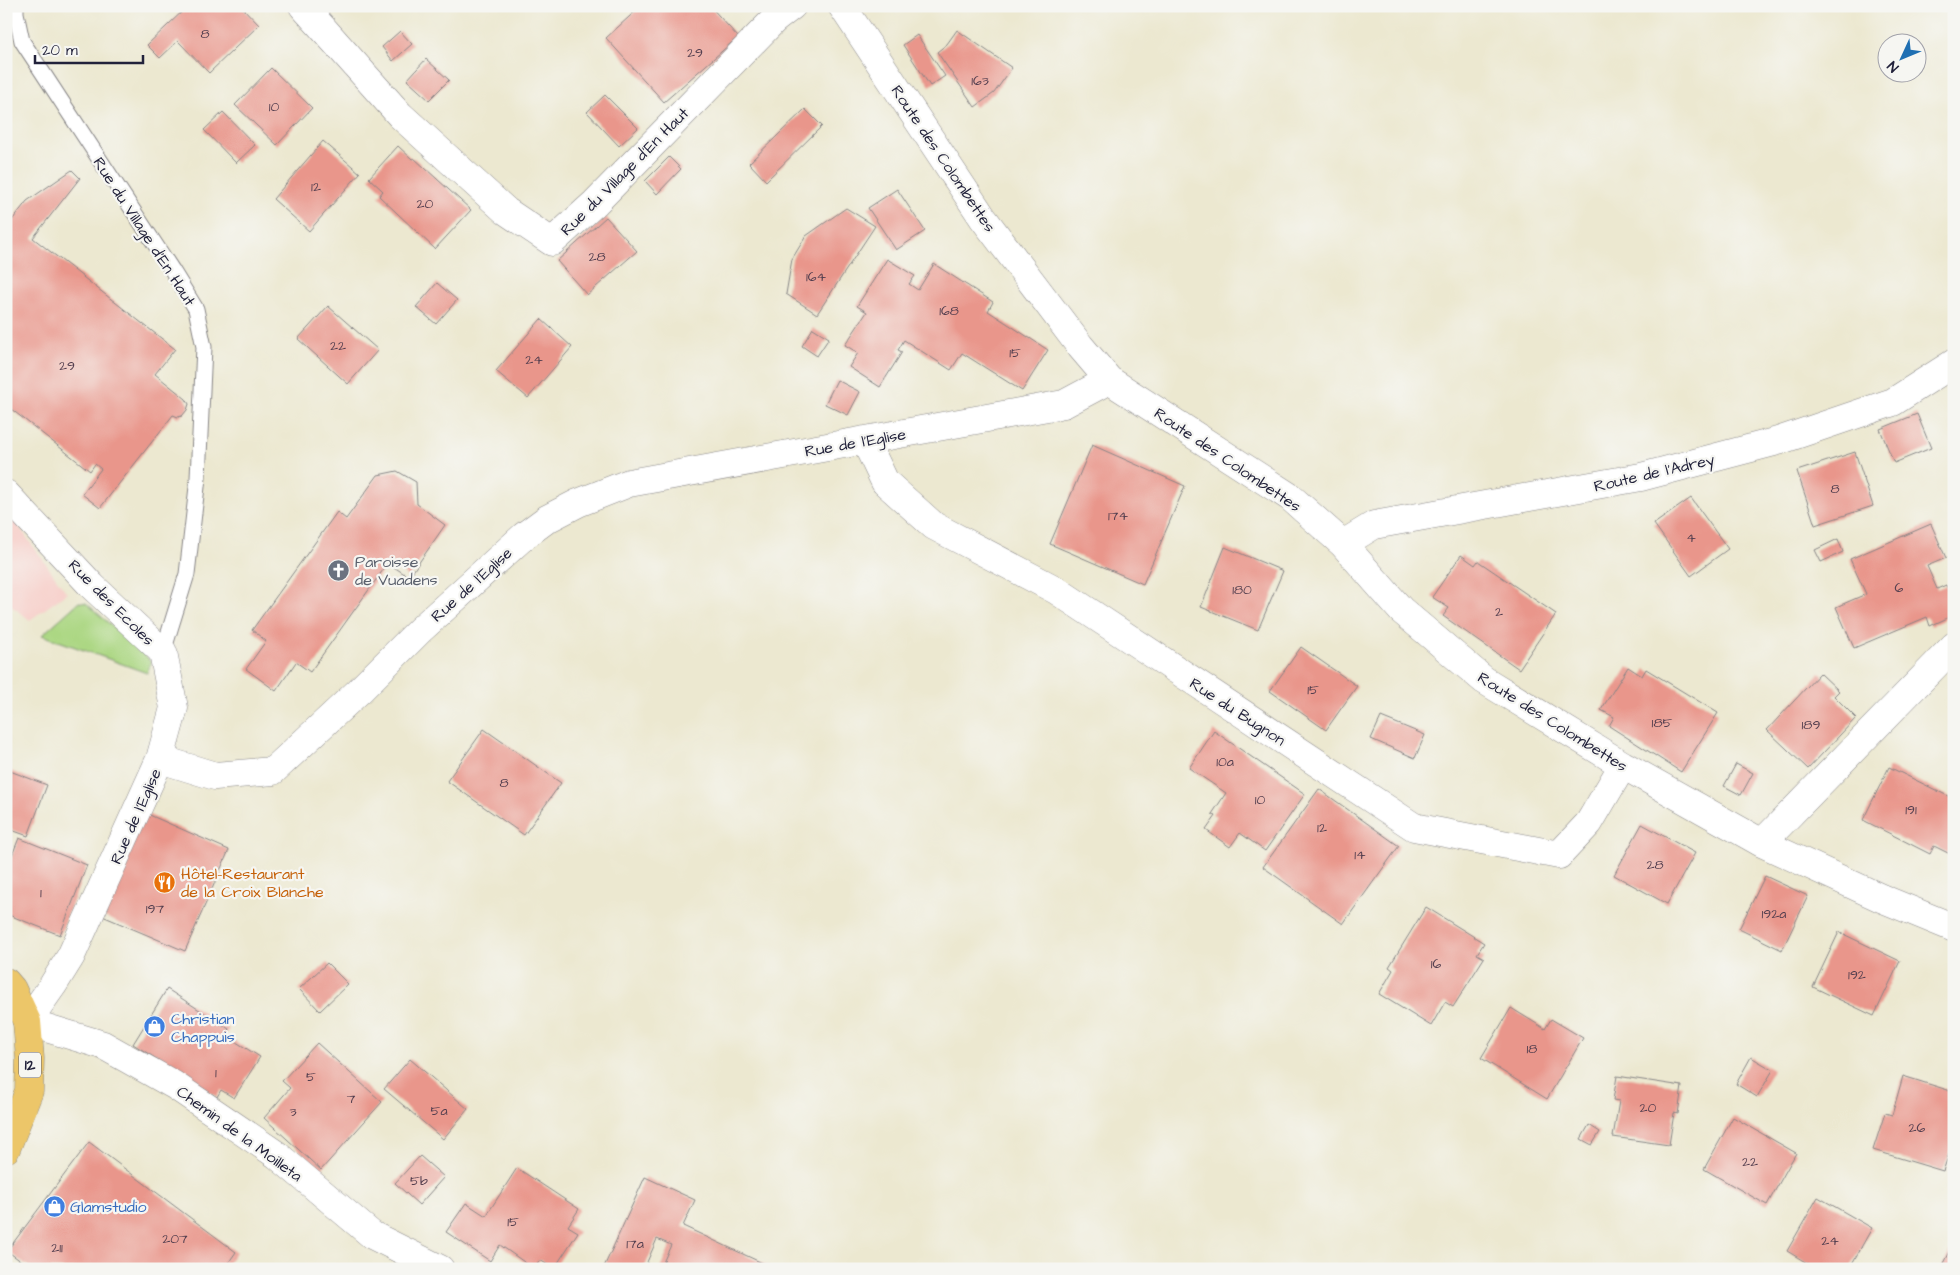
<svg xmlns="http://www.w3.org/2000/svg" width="1960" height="1275" font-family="'Architects Daughter',sans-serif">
  <rect width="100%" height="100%" fill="#f6f6f2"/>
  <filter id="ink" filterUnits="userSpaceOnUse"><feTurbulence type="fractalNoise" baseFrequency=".02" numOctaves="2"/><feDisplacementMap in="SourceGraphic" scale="10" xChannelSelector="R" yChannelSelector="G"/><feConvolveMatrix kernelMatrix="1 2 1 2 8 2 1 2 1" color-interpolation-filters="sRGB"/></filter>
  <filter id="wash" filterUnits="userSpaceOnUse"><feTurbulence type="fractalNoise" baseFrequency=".0096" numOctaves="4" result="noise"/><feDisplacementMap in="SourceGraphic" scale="20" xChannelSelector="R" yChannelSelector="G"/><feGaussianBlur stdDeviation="1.12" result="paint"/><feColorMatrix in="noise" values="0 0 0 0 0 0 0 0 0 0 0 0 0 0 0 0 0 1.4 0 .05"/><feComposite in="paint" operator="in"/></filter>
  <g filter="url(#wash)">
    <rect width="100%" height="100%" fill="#ece8d0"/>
    <path fill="#f7d0cb" d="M6 509 67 593 30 620 6 602Z"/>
    <path fill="#acd783" stroke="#677c5f" d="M79 602 86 603 147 657 151 662 147 673 42 635Z"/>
    <g id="blocks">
      <path fill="#e9968b" d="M188 6H197L200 9 203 6H241L259 25 209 73 178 41 160 58 147 45Z
        M641 6H710L738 37 664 102 606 38Z
        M957 30 1012 68 994 93 975 107 937 52 947 44Z
        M400 31 412 44 393 61 382 47Z
        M917 35 945 76 930 86 903 45Z
        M426 59 449 80 429 100 407 80Z
        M271 68 312 108 277 145 235 105Z
        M605 95 638 128 619 146 587 112Z
        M805 109 822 126 766 181 749 163Z
        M223 112 255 145 236 163 204 130Z
        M323 141 360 173 309 231 273 199Z
        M398 146 412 159 414 158 471 210 435 249 379 196 383 191 369 178Z
        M669 157 681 169 657 194 645 181Z
        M72 170 80 178 33 238 175 349 155 374 186 399 189 404 187 410 182 416 178 417 173 415 100 508 82 494 101 469 95 464 90 471 6 405V228L27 201Z
        M897 189 925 231 896 250 868 208Z
        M846 208 875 226 817 314 786 294 792 259 806 236Z
        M606 217 637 251 587 295 557 261Z
        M887 259 915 276 909 284 918 290 934 264 993 302 988 311 1048 350 1022 391 962 353 951 370 904 340 898 350 902 352 880 387 849 367 858 353 845 345 867 312 857 306Z
        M437 283 457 300 436 324 416 307Z
        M328 306 378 350 348 384 298 339Z
        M541 319 572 347 528 398 496 371Z
        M813 328 829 338 817 356 802 346Z
        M837 380 860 392 848 415 825 404Z
        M1917 414 1931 448 1894 463 1880 429Z
        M1092 445 1185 486 1143 584 1050 544Z
        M1855 452 1873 506 1815 525 1797 471Z
        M397 471 416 482 417 504 445 525 409 577 388 563 310 672 296 662 276 691 246 669 266 641 252 630 337 512 346 519 378 475Z
        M1691 498 1728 549 1691 576 1654 524Z
        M1931 524 1946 558 1927 566 1937 589 1946 585 1954 601V615L1930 626 1927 617 1854 648 1836 607 1866 594 1850 559Z
        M1838 539 1843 552 1821 562 1815 550Z
        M1225 547 1283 571 1258 630 1201 607Z
        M1461 555 1475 565 1478 561 1556 614 1519 669 1443 616 1449 608 1432 597Z
        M1301 647 1357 686 1326 730 1270 691Z
        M1628 667 1642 676 1646 669 1718 713 1681 772 1609 726 1614 717 1601 710Z
        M1820 673 1839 691 1834 696 1856 718 1808 769 1767 730Z
        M1381 717 1425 735 1415 758 1371 739Z
        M484 729 561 783 524 835 447 781Z
        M1214 731 1305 794 1265 851 1240 833 1230 847 1206 830 1216 816 1212 814 1226 793 1189 768Z
        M1736 764 1753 773 1741 795 1724 786Z
        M1889 767 1954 799V856L1934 846 1930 854 1863 820Z
        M10 771 47 785 28 836 6 828V781Z
        M1319 789 1399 846 1343 924 1263 867Z
        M145 813 229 850 185 951 100 915Z
        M1642 824 1695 853 1667 904 1614 875Z
        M19 838 87 865 60 935 6 914V870Z
        M1765 876 1808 896 1782 950 1739 929Z
        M1426 907 1484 943 1477 954 1484 958 1453 1007 1445 1002 1431 1026 1379 994 1393 970 1389 967Z
        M1839 932 1900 961 1874 1016 1813 987Z
        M327 963 348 984 320 1011 299 989Z
        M167 989 229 1029 225 1035 260 1057 234 1098 221 1090 217 1097 133 1044Z
        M1511 1008 1545 1029 1551 1019 1583 1038 1547 1099 1481 1058Z
        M317 1043 382 1102 321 1170 264 1118 290 1088 282 1081Z
        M1751 1057 1773 1070 1757 1097 1736 1084Z
        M410 1059 468 1109 443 1139 384 1089Z
        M1617 1076 1682 1086 1678 1114 1674 1113 1669 1145 1613 1137 1619 1101 1613 1100Z
        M1903 1076 1954 1092V1140L1943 1171 1873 1150 1885 1113 1892 1115Z
        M1733 1117 1796 1153 1767 1205 1704 1169Z
        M1589 1125 1600 1132 1592 1145 1581 1139Z
        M89 1142 236 1252 224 1269H32L7 1251Z
        M420 1156 444 1177 419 1205 395 1183Z
        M517 1168 579 1209 568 1226 578 1232 554 1269 540 1260 534 1269 500 1245 490 1261 446 1232 466 1203 486 1216Z
        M645 1177 695 1200 683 1226 775 1269H660L671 1245 657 1239 644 1269H607L604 1267Z
        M1818 1197 1872 1228 1849 1269H1817L1787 1251Z
        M1954 1244V1269H1941Z"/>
    </g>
  </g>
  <g filter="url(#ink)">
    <use href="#blocks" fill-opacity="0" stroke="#878586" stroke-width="1"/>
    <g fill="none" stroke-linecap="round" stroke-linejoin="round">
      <defs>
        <path id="service" d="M16 6V13L22 41 172 270 196 309 204 347 198 478 187 574 163 652"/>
        <path id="minor" d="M303 6 400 115 506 211 552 242 595 203 774 20 792 6
          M842 6 983 218 1080 346 1109 380 1290 497 1343 544 1401 610 1484 680 1623 765 1762 843 1881 898 1954 928
          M865 440 885 482 934 526 1056 590 1414 827 1559 855 1589 823 1623 765
          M6 494 92 586 163 652 174 708 160 759
          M1343 544 1374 525 1641 477 1778 441 1893 402 1954 363
          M1762 843 1954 646
          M440 1269 372 1235 277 1155 174 1085 103 1045 27 1022 53 985 71 956 160 759 215 776 273 771 359 691 420 630 524 536 547 519 578 503 629 483 1064 404 1109 380"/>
        <path id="primary" d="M6 982 12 989 27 1022 30 1059 29 1091 6 1149"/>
      </defs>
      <use href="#service" stroke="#878586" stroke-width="17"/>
      <use href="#minor" stroke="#878586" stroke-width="29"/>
      <use href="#primary" stroke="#878586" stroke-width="29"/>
      <use href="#service" stroke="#fff" stroke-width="15"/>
      <use href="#minor" stroke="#fff" stroke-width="28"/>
      <use href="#primary" stroke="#ecc669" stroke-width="28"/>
    </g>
  </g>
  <defs>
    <symbol id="church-disc" viewBox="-11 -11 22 22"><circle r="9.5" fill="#6b7280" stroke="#f6f6f2"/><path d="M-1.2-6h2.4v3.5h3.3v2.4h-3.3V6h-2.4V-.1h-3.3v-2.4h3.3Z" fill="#fff"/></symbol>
    <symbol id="restaurant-disc" viewBox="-11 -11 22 22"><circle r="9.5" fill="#e8710a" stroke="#f6f6f2"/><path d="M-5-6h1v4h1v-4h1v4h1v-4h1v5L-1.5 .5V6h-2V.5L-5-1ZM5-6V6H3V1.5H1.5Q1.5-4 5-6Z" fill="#fff"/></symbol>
    <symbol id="shop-disc" viewBox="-11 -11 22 22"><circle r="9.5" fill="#3f7fe0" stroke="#f6f6f2"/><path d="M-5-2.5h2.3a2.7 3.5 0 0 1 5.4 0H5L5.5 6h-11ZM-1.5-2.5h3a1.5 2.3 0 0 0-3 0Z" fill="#fff"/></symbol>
  </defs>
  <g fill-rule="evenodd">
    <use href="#church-disc" x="326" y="558" width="25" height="25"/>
    <use href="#restaurant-disc" x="152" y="870" width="25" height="25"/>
    <use href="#shop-disc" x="142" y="1014" width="25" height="25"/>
    <use href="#shop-disc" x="42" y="1194" width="25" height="25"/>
  </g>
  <g text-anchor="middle" stroke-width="4.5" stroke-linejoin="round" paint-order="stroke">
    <g font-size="14" fill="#543f4f">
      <text x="205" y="38">8</text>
      <text x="695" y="57">29</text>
      <text x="980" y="85">163</text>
      <text x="274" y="111">10</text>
      <text x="316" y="191">12</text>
      <text x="425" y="208">20</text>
      <text x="597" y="261">28</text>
      <text x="816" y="281">164</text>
      <text x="949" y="315">168</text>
      <text x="338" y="350">22</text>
      <text x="1015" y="357">15</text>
      <text x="534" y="364">24</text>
      <text x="67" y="370">29</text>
      <text x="1835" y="493">8</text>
      <text x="1118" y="520">174</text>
      <text x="1691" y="542">4</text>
      <text x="1899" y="592">6</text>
      <text x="1242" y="594">180</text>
      <text x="1499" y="616">2</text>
      <text x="1313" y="694">15</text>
      <text x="1662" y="727">185</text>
      <text x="1811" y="729">189</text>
      <text x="1225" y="766">10a</text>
      <text x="504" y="787">8</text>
      <text x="1260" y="804">10</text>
      <text x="1911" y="814">191</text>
      <text x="1322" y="832">12</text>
      <text x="1360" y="859">14</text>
      <text x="1655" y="869">28</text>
      <text x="41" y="897">1</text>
      <text x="155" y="913">197</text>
      <text x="1774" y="918">192a</text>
      <text x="1436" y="968">16</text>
      <text x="1857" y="979">192</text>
      <text x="1532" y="1053">18</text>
      <text x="216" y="1077">1</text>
      <text x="311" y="1081">5</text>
      <text x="351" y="1103">7</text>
      <text x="1648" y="1112">20</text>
      <text x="439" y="1115">5a</text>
      <text x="293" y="1116">3</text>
      <text x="1917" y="1132">26</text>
      <text x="1750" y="1166">22</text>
      <text x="419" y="1185">5b</text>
      <text x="513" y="1226">15</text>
      <text x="175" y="1243">207</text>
      <text x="1830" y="1245">24</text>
      <text x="635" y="1248">17a</text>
      <text x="57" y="1252">211</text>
    </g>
    <rect fill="#f6f6f2" stroke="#626272" stroke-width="1" x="19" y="1052.5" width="22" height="25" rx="4"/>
    <g font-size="15" font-weight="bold" fill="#22223b">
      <text x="30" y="1070">12</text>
    </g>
    <g font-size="16" fill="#22223b" stroke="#f6f6f2">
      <text transform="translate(944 158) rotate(56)" y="6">Route des Colombettes</text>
      <text transform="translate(624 171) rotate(-45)" y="6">Rue du Village d'En Haut</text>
      <text transform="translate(145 231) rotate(57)" y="6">Rue du Village d'En Haut</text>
      <text transform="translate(855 442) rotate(-10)" y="6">Rue de l'Eglise</text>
      <text transform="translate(1228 459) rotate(34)" y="6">Route des Colombettes</text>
      <text transform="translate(1654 472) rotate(-13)" y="6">Route de l'Adrey</text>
      <text transform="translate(471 584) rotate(-42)" y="6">Rue de l'Eglise</text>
      <text transform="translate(112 602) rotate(45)" y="6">Rue des Ecoles</text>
      <text transform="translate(1238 711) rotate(33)" y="6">Rue du Bugnon</text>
      <text transform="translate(1553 721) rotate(32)" y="6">Route des Colombettes</text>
      <text transform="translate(135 816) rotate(-66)" y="6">Rue de l'Eglise</text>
      <text transform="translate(240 1133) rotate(36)" y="6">Chemin de la Moilleta</text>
    </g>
    <g font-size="16" fill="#5b616d" stroke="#f6f6f2" text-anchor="start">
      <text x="355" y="567">Paroisse<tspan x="355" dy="18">de Vuadens</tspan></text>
    </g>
    <g font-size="16" fill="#c56008" stroke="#f6f6f2" text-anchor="start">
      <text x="181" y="879">Hôtel-Restaurant<tspan x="181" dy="18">de la Croix Blanche</tspan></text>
    </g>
    <g font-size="16" fill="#366cbe" stroke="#f6f6f2" text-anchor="start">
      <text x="171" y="1024">Christian<tspan x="171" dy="18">Chappuis</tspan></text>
      <text x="70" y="1212">Glamstudio</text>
    </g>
  </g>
  <rect width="1960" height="1275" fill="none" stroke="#f6f6f2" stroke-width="25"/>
  <g transform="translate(1902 58) rotate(226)"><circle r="24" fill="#f6f6f2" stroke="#a1a1a9"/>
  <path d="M0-4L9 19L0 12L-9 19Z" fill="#1f6fb2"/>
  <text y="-8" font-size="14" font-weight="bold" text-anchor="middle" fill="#22223b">N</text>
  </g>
  <path d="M35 55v8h108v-8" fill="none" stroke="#22223b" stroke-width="2.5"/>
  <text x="42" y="55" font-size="15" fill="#22223b" stroke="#f6f6f2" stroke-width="4" paint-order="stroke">20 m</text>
</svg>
